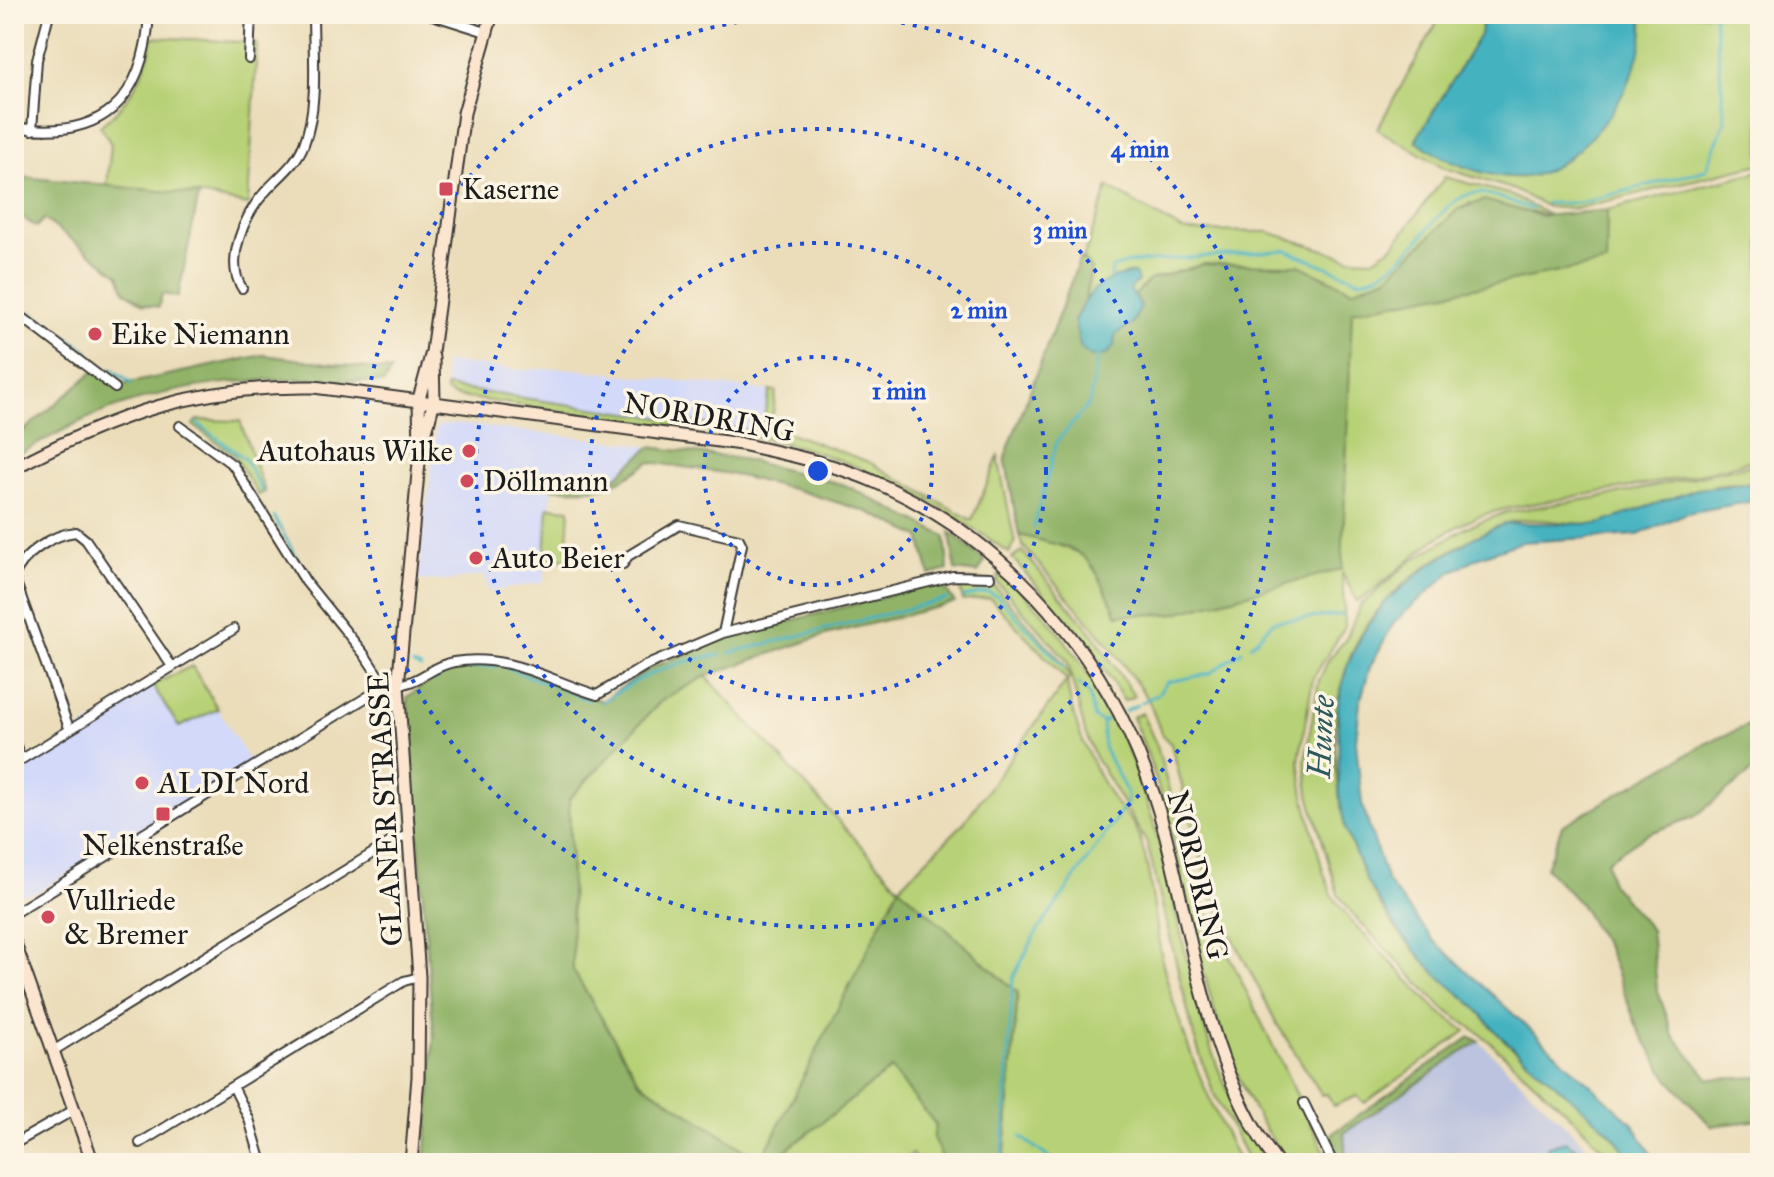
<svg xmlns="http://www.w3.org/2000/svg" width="1774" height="1177" font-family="'IM FELL Great Primer',serif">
  <rect width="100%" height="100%" fill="#fcf5e5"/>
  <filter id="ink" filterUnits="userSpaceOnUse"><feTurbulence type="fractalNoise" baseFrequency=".0125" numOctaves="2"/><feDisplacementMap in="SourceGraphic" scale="16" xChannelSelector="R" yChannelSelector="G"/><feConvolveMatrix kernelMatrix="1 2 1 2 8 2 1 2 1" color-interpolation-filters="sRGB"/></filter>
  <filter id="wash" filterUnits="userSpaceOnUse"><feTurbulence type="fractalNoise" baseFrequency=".006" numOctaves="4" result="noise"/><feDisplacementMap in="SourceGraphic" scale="32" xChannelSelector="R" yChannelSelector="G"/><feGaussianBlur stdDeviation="1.8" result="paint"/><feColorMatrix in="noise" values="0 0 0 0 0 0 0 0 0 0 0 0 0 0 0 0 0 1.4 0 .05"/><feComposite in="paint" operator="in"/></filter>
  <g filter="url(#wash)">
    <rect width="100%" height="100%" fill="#ebddba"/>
    <path fill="#d3d9f9" d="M444 362 523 370 564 368 770 391 761 432 446 387Z
      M457 424 631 443 650 447 611 481 553 478 544 582 489 592 483 575 447 581 418 580 436 429 440 425Z
      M152 685 179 727 218 709 251 764 36 893 14 897V770Z"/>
    <path fill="#bcc3de" d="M1479 1041 1604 1163H1346L1344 1133Z"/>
    <path fill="#b7d176" stroke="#6a7649" stroke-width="2" d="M1442 14H1483L1480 35 1416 140 1642 18 1641 14H1760V164L1575 209 1548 207 1512 189 1445 168 1377 129Z
      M153 37 257 43 248 205 199 195 107 186 111 144 100 126C130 103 146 74 153 37Z
      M1760 171V458C1696 478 1627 487 1561 499 1528 505 1496 508 1466 522 1422 542 1396 576 1357 602L1342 572 1345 627 1313 678 1299 761 1304 796 1323 871 1333 897 1352 922 1439 1012 1466 1031 1365 1103 1357 1096 1333 1106 1327 1094 1322 1095 1277 1024 1211 895 1171 744 1162 735 1148 699 1107 642 1022 545 1019 535C1091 553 1086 548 1118 615L1342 569 1351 310 1605 263 1607 210Z
      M1445 177 1508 194 1549 215 1470 203 1457 210 1402 266 1387 277 1352 290 1299 265 1074 321 1085 300 1091 268 1083 259 1108 187 1184 231 1269 232 1349 258 1373 259 1393 246Z
      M446 387 760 432 770 391H776L771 426 869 462 972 520 998 457 1015 543 1009 553C937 500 860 461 773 440L454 396 446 392Z
      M197 420 240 421 265 492 258 495 234 455 193 425Z
      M1760 463V482C1746 484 1731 482 1718 485 1684 494 1630 521 1597 524 1567 526 1530 513 1501 525 1461 542 1416 569 1386 601 1302 688 1332 850 1402 936 1423 961 1447 981 1471 1003 1482 1012 1489 1025 1499 1035 1543 1078 1599 1111 1634 1163H1617L1564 1109 1482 1035 1443 1008 1356 918 1338 894 1309 795 1305 761 1319 680 1329 659 1346 639 1360 606 1411 561 1467 527 1507 512 1613 495Z
      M548 507 570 509 567 559 545 557Z
      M1022 551 1094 635 1134 696 1124 701 1088 643 1012 558Z
      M999 574C1029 594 1053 623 1074 653 1160 773 1167 899 1207 1036 1220 1081 1243 1124 1267 1163H1250L1213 1092 1195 1040 1147 843 1095 757 1085 732 1067 660 997 582Z
      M958 580 990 581 1063 663 1070 677 1067 680C1071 722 1090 762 1112 798 1119 808 1129 816 1135 827 1151 858 1155 928 1163 964 1180 1034 1207 1099 1240 1163H1004L1018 993 900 888 761 1161 639 1081 573 970 569 799 662 700 706 676 899 887 962 825 1067 680 990 598 963 601Z
      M192 666 218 709 179 727 152 685Z
      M1142 713 1157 746 1195 886 1330 1163H1289C1190 1040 1197 858 1132 717Z
      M891 1069 936 1125 944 1162 947 1163H919L912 1154 900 1163H784L785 1151Z"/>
    <path fill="#91b367" stroke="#566842" stroke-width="2" d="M14 176 199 195 178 297 162 294 159 307 143 304 125 291 119 275 44 219 36 227 14 211Z
      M1484 200 1542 216 1607 210 1606 263 1352 311 1342 569 1172 614 1117 615C1086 548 1091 553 1019 535L1005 457 1080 258 1091 268 1085 300 1074 321 1115 335 1132 324 1141 307 1135 295 1149 280 1204 264 1299 265 1352 290 1387 277 1457 210Z
      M263 355 391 371 384 383C281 374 175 378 79 422 57 433 36 446 14 456V439L99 367 125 384Z
      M650 447 742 459 845 485 945 536 948 570 930 575 920 537 868 512 797 490 731 474 649 462C611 491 598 491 550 488L553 478 560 476 611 481Z
      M950 532 985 561 978 573 955 570Z
      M940 582 955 603 825 635 706 676 662 700 569 799 573 970 639 1081 761 1161 899 887 1018 993 1004 1163 944 1162 933 1138 936 1125 891 1069 785 1151 784 1163H425L434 1038 407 697C421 688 438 671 453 666 501 651 558 685 602 701L648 669 721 639Z
      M1760 720V765L1694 817 1647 834 1607 861 1611 883 1651 930 1657 988 1673 1035 1709 1079 1760 1077V1120L1711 1126 1668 1079 1637 1027 1608 950 1580 904 1546 868 1562 826 1707 743Z
      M1470 1037 1479 1041 1344 1133 1346 1163H1337L1326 1138Z"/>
    <path fill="#44b2c0" stroke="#30676e" stroke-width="2" d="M1483 14H1641C1655 70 1582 171 1525 177 1490 180 1442 162 1416 140L1480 35Z
      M1135 273 1138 281 1130 289 1141 307 1132 324 1115 335 1114 346 1106 355 1091 357 1081 349 1074 321C1090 289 1100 278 1135 273Z
      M1760 482V500L1687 513 1638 535 1522 542 1479 557 1451 572 1394 622 1370 667 1360 703 1356 741 1362 804 1387 881 1434 941 1633 1124 1657 1163H1634L1610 1132 1499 1035 1473 1005 1434 972 1400 933 1367 882 1345 829 1339 794 1338 704 1347 666 1363 633 1386 601 1431 564 1475 537 1506 523 1599 524 1697 489Z
      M1565 1141 1580 1150 1585 1163H1539L1548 1146Z"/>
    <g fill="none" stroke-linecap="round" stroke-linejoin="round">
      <path stroke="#44b2c0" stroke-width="3" d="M1546 203H1580L1706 170 1725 121 1714 14
        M1111 277 1112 268 1129 263 1286 250 1359 280C1412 275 1438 192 1478 193 1495 193 1515 205 1532 209
        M14 298 21 304
        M31 312 88 351
        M112 369 131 383
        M197 423 245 459 262 491
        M274 517 298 560
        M1034 527 1057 441 1089 404 1098 356
        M305 573 311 581
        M964 597 987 592 997 596 1064 667
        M1251 645 1274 621 1343 615
        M729 653 947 599
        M413 665 421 668
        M505 667 589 700
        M433 681 452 669 497 666
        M1079 684 1089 694 1094 718 1102 722
        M602 702C643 675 670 662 720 655
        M1142 702 1158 694 1167 682 1209 674 1242 651
        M1125 711 1137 705
        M1021 1137 1056 1163
        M1002 1163 1013 978 1035 935 1127 803V793L1104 748 1102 722 1107 720"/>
    </g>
  </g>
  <g filter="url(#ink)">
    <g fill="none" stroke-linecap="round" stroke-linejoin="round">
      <defs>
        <path id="street" d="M429 14 486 32
          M249 59 251 14
          M14 127C102 141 144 101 149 14
          M32 130 37 60 49 14
          M242 288C224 261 245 214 265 192 279 176 296 165 304 144 319 105 313 55 313 14
          M14 311 115 388
          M180 426 233 465 306 582 364 654 385 686
          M623 564 628 556 679 525 739 539 742 545 723 633
          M69 728 14 577C21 555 53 534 76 532L86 540 171 665
          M14 741 21 759
          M14 764 234 629
          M14 913 385 686C421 686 427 667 454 662 508 653 548 680 597 695L645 666 723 633 953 576 990 577
          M53 1051 394 840 407 836
          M233 1086 249 1119 262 1163
          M1304 1103 1333 1163
          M140 1143 404 981 419 977
          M14 1144 74 1110"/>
        <path id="secondary" d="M422 446 434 401 433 357
          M14 468C116 414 197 385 314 387L741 444C786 454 832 463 875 482 1023 547 1125 678 1165 833 1194 944 1207 1068 1277 1163
          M14 941 93 1163
          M411 1163 418 1077 419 977 398 686 420 452 419 399 432 352 464 113 492 14"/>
      </defs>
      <use href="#street" stroke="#3b3934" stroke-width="12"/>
      <use href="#secondary" stroke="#3b3934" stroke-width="15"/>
      <use href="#street" stroke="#fff" stroke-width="8"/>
      <use href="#secondary" stroke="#fbe5cf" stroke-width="11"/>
    </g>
  </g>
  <g fill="none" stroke="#1d4ed8" stroke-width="4" stroke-dasharray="4 8">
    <circle cx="818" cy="471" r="114"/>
    <circle cx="818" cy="471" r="228"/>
    <circle cx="818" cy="471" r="342"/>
    <circle cx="818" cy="471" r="456"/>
  </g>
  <g fill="#d1495b" stroke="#fcf5e5" stroke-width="3">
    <rect x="438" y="181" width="16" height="16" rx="4"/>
    <circle cx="95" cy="334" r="8"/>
    <circle cx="469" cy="451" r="8"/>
    <circle cx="467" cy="481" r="8"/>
    <circle cx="476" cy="558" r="8"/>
    <circle cx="142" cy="783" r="8"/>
    <rect x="155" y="806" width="16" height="16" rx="4"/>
    <circle cx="48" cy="917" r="8"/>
  </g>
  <g text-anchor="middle" stroke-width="7" stroke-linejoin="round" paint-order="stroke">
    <g font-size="30" fill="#1c1c1c" stroke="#fcf5e5" text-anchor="start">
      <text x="462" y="199">Kaserne</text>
      <text x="111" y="344">Eike Niemann</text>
      <text x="453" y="461" text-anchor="end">Autohaus Wilke</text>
      <text x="483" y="491">Döllmann</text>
      <text x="492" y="568">Auto Beier</text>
      <text x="158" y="793">ALDI Nord</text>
      <text x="163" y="855" text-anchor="middle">Nelkenstraße</text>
      <text x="64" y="910">Vullriede<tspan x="64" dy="34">&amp; Bremer</tspan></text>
    </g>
    <g font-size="30" fill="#1c1c1c" stroke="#fcf5e5">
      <text transform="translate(709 417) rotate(10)" y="10">NORDRING</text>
      <text transform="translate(385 809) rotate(-93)" y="10">GLANER STRASSE</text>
      <text transform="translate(1198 875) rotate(76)" y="10">NORDRING</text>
    </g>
    <g font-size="32" font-style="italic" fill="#2c585e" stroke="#fcf5e5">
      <text transform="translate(1321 737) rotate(-87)" y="11">Hunte</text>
    </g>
  </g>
  <circle cx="818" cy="471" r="12" fill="#1d4ed8" stroke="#fcf5e5" stroke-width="4"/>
  <g font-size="24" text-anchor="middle" font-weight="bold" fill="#1d4ed8" stroke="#fcf5e5" stroke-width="7" stroke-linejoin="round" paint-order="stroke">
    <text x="1140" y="157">4 min</text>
    <text x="1060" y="238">3 min</text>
    <text x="979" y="318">2 min</text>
    <text x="899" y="399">1 min</text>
  </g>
  <rect width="1774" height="1177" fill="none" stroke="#fcf5e5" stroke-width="48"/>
</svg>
